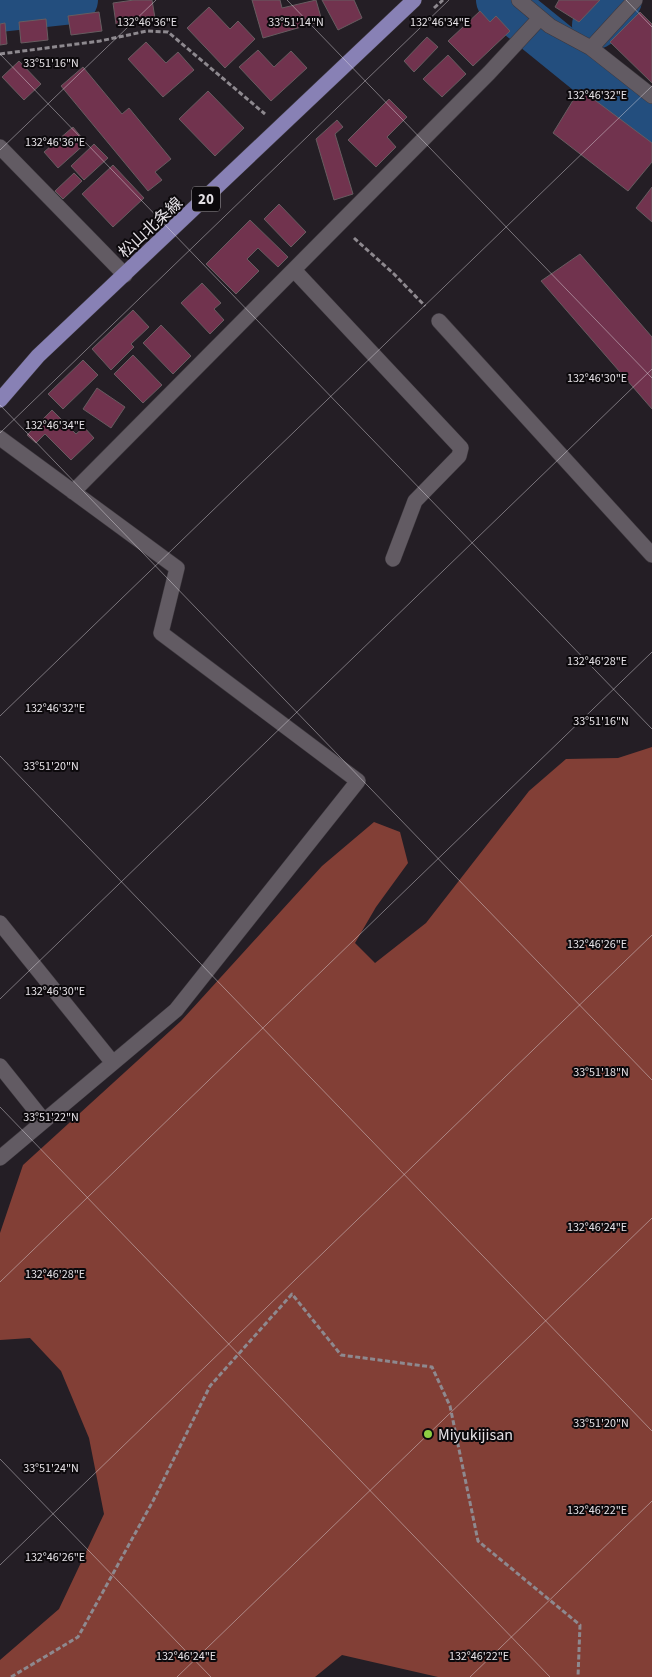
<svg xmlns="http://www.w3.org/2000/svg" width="652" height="1677" font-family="'Source Sans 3','Noto Sans JP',sans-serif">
  <rect width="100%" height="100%" fill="#241e25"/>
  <path fill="#823f36" d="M652 747V1677H438L342 1655 315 1677H0V1660L59 1609 104 1514 89 1438 61 1371 30 1338 0 1340V1233L23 1165 181 1021 322 866 374 822 400 832 408 863 376 907 355 943 375 963 426 923 529 791 566 759 618 758Z"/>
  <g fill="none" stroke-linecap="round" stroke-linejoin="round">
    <path stroke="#234e7e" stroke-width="48" d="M500 0 652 123
      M0 8 74 0
      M596 25 618 0"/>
  </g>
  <path fill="#71334e" stroke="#675c60" d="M134 0H152L155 18 116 24 113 3Z
    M252 0H280L282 8 316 0 322 21 263 38Z
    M322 0H354L362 18 338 30Z
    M559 0H600L579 22 555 7Z
    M209 7 230 29 238 21 255 39 225 68 187 28Z
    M480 11 490 22 496 16 510 31 473 66 448 41Z
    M99 12 102 31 71 35 68 16Z
    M640 12 652 24V83L610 42Z
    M46 19 48 40 21 43 19 22Z
    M5 23 7 44 0 45V24Z
    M427 37 438 47 414 72 404 61Z
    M146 42 166 63 178 52 194 70 163 97 128 59Z
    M258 50 274 67 291 51 307 68 271 101 239 67Z
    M448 55 466 74 442 97 423 79Z
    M19 61 41 84 24 100 2 77Z
    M83 67 122 114 129 108 171 159 155 172 162 180 148 191 61 86Z
    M580 89 652 143V162L628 191 553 133Z
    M208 91 244 128 215 156 179 119Z
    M389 99 407 117 387 137 396 147 376 167 348 140Z
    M337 120 343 127 335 134 353 194 334 200 316 139Z
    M73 127 86 143 58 168 44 152Z
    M94 144 108 158 84 180 71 166Z
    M113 165 144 198 113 227 82 194Z
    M74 173 82 181 63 199 55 191Z
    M652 187V222L636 208Z
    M279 204 306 232 291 247 264 219Z
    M250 220 288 257 278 267 258 248 247 259 259 271 236 294 206 264Z
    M580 254 652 337V409L541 281Z
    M202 283 221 303 214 309 224 320 210 334 181 303Z
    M133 310 149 327 131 344 134 347 111 370 92 349Z
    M161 325 191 356 173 374 143 343Z
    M133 355 162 385 143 403 114 374Z
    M83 360 98 375 63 409 48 394Z
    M97 388 125 407 111 428 83 409Z
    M52 410 76 434 84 427 94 438 71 460 45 434 36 443 27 435Z"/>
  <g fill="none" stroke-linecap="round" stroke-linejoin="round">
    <defs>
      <path id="street" d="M519 0 550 26 591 48 652 96
        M591 48 635 0
        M0 147 125 275
        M294 270 461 448 459 456 415 501 393 559
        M439 321 652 555
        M0 438 177 568 161 633 358 781 176 1010 0 1158
        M73 492 489 73 540 18
        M0 923 113 1063
        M0 1066 44 1121"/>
      <path id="primary" d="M0 400 38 356 414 0"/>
    </defs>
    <use href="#street" stroke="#3d383e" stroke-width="16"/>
    <use href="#primary" stroke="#3d383e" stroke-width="16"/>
    <path stroke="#8e898f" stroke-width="3" stroke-dasharray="5 2.5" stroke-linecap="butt" d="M434 8 443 0
      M0 54 100 41 147 31 168 32 265 114
      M354 238 394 274 425 306
      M11 1677 78 1637 153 1501 210 1386 292 1294 341 1355 432 1367 450 1406 478 1541 580 1625 578 1677"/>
    <use href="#street" stroke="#625b63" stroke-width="15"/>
    <use href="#primary" stroke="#8881b5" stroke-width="15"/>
  </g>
  <path fill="none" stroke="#e5e1e6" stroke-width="1" stroke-opacity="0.45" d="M287 0 652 378M626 0 652 27M0 54 652 729M0 150 156 0M0 405 652 1080M0 433 449 0M0 716 652 86M0 756 652 1431M0 999 652 369M0 1107 550 1677M0 1282 652 652M0 1459 211 1677M0 1565 652 935M177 1677 652 1218M470 1677 652 1501"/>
  <circle fill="#8ece43" stroke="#0c090c" stroke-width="2" cx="428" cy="1434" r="5"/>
  <g text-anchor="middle" stroke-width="4" stroke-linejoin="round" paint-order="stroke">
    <rect fill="#0c090c" stroke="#a4a0a5" stroke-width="1" x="192" y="186.5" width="28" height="25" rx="4"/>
    <g font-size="15" font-weight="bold" fill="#e5e1e6">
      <text x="206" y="204">20</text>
    </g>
    <g font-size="16" fill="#e5e1e6" stroke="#0c090c">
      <text transform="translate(150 227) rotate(-43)" y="6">松山北条線</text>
    </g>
    <g font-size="16" fill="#e5e1e6" stroke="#0c090c" text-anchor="start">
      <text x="438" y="1440">Miyukijisan</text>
    </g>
  </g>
  <g font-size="12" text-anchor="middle" fill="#e5e1e6" stroke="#0c090c" stroke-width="4" stroke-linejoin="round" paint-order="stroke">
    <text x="147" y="26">132°46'36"E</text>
    <text x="440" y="26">132°46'34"E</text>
    <text x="296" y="26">33°51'14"N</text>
    <text x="51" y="67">33°51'16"N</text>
    <text x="597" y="99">132°46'32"E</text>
    <text x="55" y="146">132°46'36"E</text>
    <text x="597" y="382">132°46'30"E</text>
    <text x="55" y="429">132°46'34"E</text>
    <text x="597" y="665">132°46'28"E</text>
    <text x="55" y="712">132°46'32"E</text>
    <text x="601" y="725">33°51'16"N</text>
    <text x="51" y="770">33°51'20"N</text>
    <text x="597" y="948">132°46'26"E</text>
    <text x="55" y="995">132°46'30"E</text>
    <text x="601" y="1076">33°51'18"N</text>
    <text x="51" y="1121">33°51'22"N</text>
    <text x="597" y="1231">132°46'24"E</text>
    <text x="55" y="1278">132°46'28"E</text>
    <text x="601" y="1427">33°51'20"N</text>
    <text x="51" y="1472">33°51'24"N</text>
    <text x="597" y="1514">132°46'22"E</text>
    <text x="55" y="1561">132°46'26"E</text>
    <text x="186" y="1660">132°46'24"E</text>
    <text x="479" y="1660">132°46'22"E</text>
  </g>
</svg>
